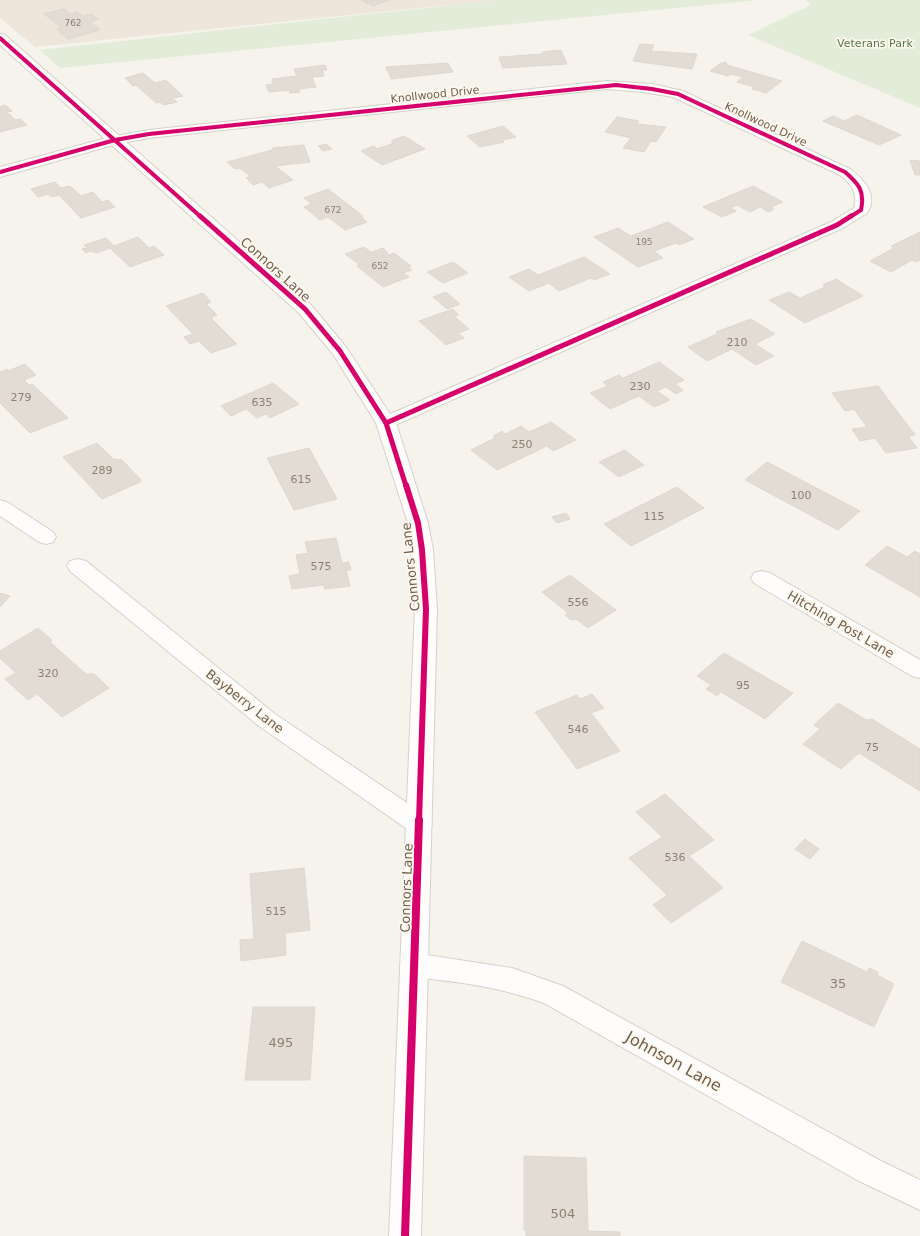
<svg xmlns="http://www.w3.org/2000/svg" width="920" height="1236" viewBox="0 0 920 1236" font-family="'DejaVu Sans',sans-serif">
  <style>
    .residential { fill: #eee6db }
    .green { fill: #e3ecd9 }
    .building { fill: #e2dcd4; stroke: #ded7d0 }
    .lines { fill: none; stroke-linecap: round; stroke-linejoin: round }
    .minor-casing { stroke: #d5d0cb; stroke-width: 2 }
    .tertiary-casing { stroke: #d5d0cb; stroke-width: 2 }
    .minor { fill: #fefdfc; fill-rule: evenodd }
    .tertiary { fill: #fefdfc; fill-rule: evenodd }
    .cycleway-far3-casing { stroke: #fdf8ee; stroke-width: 5.5 }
    .cycleway-far2-casing { stroke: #fdf8ee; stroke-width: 7 }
    .cycleway-far1-casing { stroke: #fdf8ee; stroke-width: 8 }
    .cycleway-casing { stroke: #fdf8ee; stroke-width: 10 }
    .cycleway-far3 { stroke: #d6006c; stroke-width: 4 }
    .cycleway-far2 { stroke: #d6006c; stroke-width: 5 }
    .cycleway-far1 { stroke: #d6006c; stroke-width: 6 }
    .cycleway { stroke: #d6006c; stroke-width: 8 }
    .labels { text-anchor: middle; stroke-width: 3.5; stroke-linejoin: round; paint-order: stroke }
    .far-number-label { font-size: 9px; fill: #8f7f72 }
    .far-park-label { font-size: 11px; fill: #587a4c; stroke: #fdf8ee }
    .far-street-label { font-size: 11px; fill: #715d4f; stroke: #fdf8ee }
    .number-label { font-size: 11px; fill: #8f7f72 }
    .street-label { font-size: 13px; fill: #715d4f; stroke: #fdf8ee }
    .near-number-label { font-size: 13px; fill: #8f7f72 }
    .near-street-label { font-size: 16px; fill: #715d4f; stroke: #fdf8ee }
  </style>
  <rect width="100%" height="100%" fill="#f6f3ed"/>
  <!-- residential -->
  <polygon class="residential" points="0,0 498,0 35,47 0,18"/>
  <!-- green -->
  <g class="green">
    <polygon points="498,0 759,0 60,68 39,50"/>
    <polygon points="805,0 920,0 920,108 748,35 811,5"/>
  </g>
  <!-- building -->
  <g class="building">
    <polygon points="361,0 390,0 373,6"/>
    <polygon points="64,9 70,14 77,12 84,16 91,14 98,19 90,22 100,30 68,39 56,29 62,28 44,14"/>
    <polygon points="640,44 654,45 651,51 697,54 692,69 633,61"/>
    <polygon points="561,50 567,64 503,68 499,57 543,54 542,52"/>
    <polygon points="726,62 727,65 782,81 766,93 752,89 755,87 737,82 743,77 731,74 728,76 710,71 721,63"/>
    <polygon points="448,63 453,72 391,79 386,67"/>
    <polygon points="325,65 327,70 322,70 324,76 312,77 316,87 299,89 300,92 290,93 289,90 269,92 266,85 273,84 272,79 297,76 294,69"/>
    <polygon points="143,73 155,83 166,80 183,96 173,98 177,102 164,105 160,102 156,103 136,85 133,86 125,78"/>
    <polygon points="5,105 12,111 7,112 15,120 20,119 27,125 0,132 0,107"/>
    <polygon points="857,115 901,135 879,145 823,121 833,116 844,121"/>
    <polygon points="617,117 639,121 637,124 666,127 656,142 651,141 644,152 623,148 631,138 605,132"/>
    <polygon points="503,126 516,137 503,140 504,142 480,147 467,136"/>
    <polygon points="404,136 425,149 382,165 361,151 374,146 377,149 394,143 391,141"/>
    <polygon points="326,144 332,149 323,151 318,146"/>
    <polygon points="304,145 310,162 275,166 293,180 269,188 262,182 253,185 246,178 250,176 240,168 235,169 227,162 272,150 273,148"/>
    <polygon points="910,160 920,161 920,175 915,175"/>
    <polygon points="55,182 61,188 70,186 81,196 93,192 102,202 108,200 115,207 81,218 59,195 52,197 48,194 38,197 31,189"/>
    <polygon points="753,186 783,202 771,207 774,209 768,212 760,207 750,212 737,205 730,208 736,211 722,217 703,207"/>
    <polygon points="328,189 363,216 361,217 367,222 345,230 328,217 320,220 304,207 312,204 304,198"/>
    <polygon points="668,222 694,239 679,245 676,243 654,251 663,258 638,267 594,237 618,228 631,236"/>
    <polygon points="920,232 920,260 916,262 912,260 891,272 870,261 894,248 891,246"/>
    <polygon points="138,237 149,248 154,246 164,255 130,267 110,248 97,253 90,251 86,253 82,249 87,248 84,245 106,238 114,246"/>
    <polygon points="364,247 379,258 394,253 411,266 408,267 412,270 403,273 409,277 383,287 357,266 360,265 345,254"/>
    <polygon points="383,248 388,253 386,255 378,257 372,252"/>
    <polygon points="584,257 610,274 594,280 591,278 559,291 549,283 529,291 509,277 529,269 538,275"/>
    <polygon points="453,262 468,273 443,283 427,272"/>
    <polygon points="836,279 863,296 805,323 769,300 789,292 800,298 825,287 823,285"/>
    <polygon points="446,292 460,304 447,309 433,297"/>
    <polygon points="203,293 211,302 206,304 217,315 211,318 237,344 211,353 199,341 190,344 184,337 193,334 166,306"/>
    <polygon points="453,309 459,315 454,316 469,329 458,333 464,338 446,345 419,321"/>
    <polygon points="751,319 775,334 755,344 774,356 756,365 732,349 707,361 688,347 717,334 716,332"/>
    <polygon points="659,362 684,380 675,384 683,390 676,394 666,387 657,391 670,400 654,407 639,396 610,409 590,393 608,386 603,382 619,375 623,378"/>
    <polygon points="25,364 36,375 24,380 29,385 32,384 68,418 30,433 0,403 0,395 2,394 0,392 0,372 7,369 8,371"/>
    <polygon points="273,383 299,404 270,418 266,414 257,418 246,409 231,416 221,406"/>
    <polygon points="878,386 915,435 908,436 917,448 886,453 875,438 860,441 852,429 867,427 854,409 845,411 832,393"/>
    <polygon points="551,422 576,440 553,451 547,446 497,470 471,450 495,438 493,436 502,431 505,434 521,426 529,432"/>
    <polygon points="97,443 113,459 122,460 141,480 140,482 102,499 63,457"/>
    <polygon points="309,448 337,499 294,510 267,458"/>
    <polygon points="625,450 644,465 619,477 599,462"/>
    <polygon points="767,462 860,511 838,530 745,480"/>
    <polygon points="677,487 704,508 631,546 604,524"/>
    <polygon points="566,513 570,519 557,523 552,517"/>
    <polygon points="336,538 342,563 349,562 351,570 346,570 350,586 325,589 323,585 292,589 289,576 300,574 296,555 308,553 305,542"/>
    <polygon points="887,546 907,557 915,551 920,554 920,597 865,565"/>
    <polygon points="570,575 616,610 588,628 576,619 571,620 565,615 568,613 542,592"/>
    <polygon points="0,593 10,596 0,607"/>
    <polygon points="38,628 52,640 50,642 86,674 94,674 109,688 62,717 37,694 28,700 5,679 16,673 0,658 0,651"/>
    <polygon points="724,653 793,693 765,719 721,692 717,696 706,689 711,685 697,676"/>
    <polygon points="592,694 604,708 591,713 620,751 577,769 535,712 577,695 580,699"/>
    <polygon points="838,703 866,720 872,719 920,749 920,791 859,753 841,769 803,744 820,729 814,725"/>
    <polygon points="665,794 714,840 689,856 723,888 671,923 653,905 667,895 629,858 662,837 636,812"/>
    <polygon points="805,839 819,849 810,859 795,849"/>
    <polygon points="304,868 310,930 285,933 286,955 241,961 240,940 254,939 250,874"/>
    <polygon points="802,941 867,972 869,968 878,972 877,975 894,984 874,1027 781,982"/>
    <polygon points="253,1007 315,1007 310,1080 245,1080"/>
    <polygon points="524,1156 586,1158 588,1231 620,1232 620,1236 526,1236 526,1230 524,1230"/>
  </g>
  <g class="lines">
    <defs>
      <g id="minor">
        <path d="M 607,81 L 652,84 L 683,91 L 850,169 C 864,180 879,195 867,213 L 843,228 L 386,429 L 379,427 L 376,423 L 379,419 L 831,222 L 854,208 C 857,191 852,185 840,175 L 673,97 L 643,92 L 607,89 L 149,138 L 117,144 L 0,177 L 0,167 L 110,137 L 149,130 Z"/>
        <polygon points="0,500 7,502 53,532 56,537 53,542 46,544 39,542 0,516"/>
        <polygon points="78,559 86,561 275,714 428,817 432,824 428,831 419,834 410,831 259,726 70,571 67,566 70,561"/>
        <polygon points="762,571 770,573 920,660 920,678 912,676 754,583 751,578 754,573"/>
        <path d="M 414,953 L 512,968 L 563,986 L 879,1160 L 920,1180 L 920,1210 L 857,1180 L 544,1003 C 519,994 495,988 469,984 C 447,980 425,980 404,973 L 400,965 L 404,957 Z"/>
      </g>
      <polygon id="tertiary" points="0,34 5,35 311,305 346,347 396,423 428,523 433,550 437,609 421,1236 389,1236 415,609 411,550 408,523 376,423 333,354 299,313 0,45"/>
    </defs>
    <!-- minor casing -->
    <use href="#minor" class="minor-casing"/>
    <!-- tertiary casing -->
    <use href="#tertiary" class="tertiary-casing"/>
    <!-- minor -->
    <use href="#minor" class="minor"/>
    <!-- tertiary -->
    <use href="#tertiary" class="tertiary"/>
    <defs>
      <g id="cycleway-far3">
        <polyline points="0,38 201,217"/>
        <path d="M 0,172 L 115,140 L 149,134 L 616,85 L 652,89 L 678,94 L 845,172 C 859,184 865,191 861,210 L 850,217"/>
      </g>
      <g id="cycleway-far2">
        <polyline points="200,216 305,309 340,351 386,423 406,486"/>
        <polyline points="386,423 837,225 851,216"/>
      </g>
      <polyline id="cycleway-far1" points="406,485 418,523 422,550 426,609 419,821"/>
      <polyline id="cycleway" points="405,1236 419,820"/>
    </defs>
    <!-- cycleway-far3 casing -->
    <use href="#cycleway-far3" class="cycleway-far3-casing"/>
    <!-- cycleway-far2 casing -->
    <use href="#cycleway-far2" class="cycleway-far2-casing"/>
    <!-- cycleway-far1 casing -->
    <use href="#cycleway-far1" class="cycleway-far1-casing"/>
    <!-- cycleway casing -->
    <use href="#cycleway" class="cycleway-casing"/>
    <!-- cycleway-far3 -->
    <use href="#cycleway-far3" class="cycleway-far3"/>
    <!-- cycleway-far2 -->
    <use href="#cycleway-far2" class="cycleway-far2"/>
    <!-- cycleway-far1 -->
    <use href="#cycleway-far1" class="cycleway-far1"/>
    <!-- cycleway -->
    <use href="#cycleway" class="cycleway"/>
  </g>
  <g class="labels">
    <!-- far-number labels -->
    <g class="far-number-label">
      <text x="73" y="26">762</text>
      <text x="333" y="213">672</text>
      <text x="644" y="245">195</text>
      <text x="380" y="269">652</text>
    </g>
    <!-- far-park labels -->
    <g class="far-park-label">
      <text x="875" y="47">Veterans Park</text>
    </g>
    <!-- far-street labels -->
    <g class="far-street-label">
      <text transform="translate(435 94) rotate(-6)" y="4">Knollwood Drive</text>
      <text transform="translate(766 124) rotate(25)" y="4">Knollwood Drive</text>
    </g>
    <!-- number labels -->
    <g class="number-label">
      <text x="737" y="346">210</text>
      <text x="640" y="390">230</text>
      <text x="21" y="401">279</text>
      <text x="262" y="406">635</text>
      <text x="522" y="448">250</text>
      <text x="102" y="474">289</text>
      <text x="301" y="483">615</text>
      <text x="801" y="499">100</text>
      <text x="654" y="520">115</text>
      <text x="321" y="570">575</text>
      <text x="578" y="606">556</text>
      <text x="48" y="677">320</text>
      <text x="743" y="689">95</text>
      <text x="578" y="733">546</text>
      <text x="872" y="751">75</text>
      <text x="675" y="861">536</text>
      <text x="276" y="915">515</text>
    </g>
    <!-- street labels -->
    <g class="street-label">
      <text transform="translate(276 269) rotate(42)" y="5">Connors Lane</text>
      <text transform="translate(410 567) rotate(-96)" y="5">Connors Lane</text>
      <text transform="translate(841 624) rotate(30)" y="5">Hitching Post Lane</text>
      <text transform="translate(245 701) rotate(38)" y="5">Bayberry Lane</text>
      <text transform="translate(406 888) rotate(-88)" y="5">Connors Lane</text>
    </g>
    <!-- near-number labels -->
    <g class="near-number-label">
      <text x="838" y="988">35</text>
      <text x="281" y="1047">495</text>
      <text x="563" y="1218">504</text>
    </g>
    <!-- near-street labels -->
    <g class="near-street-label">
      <text transform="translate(674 1061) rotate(29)" y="6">Johnson Lane</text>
    </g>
  </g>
</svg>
